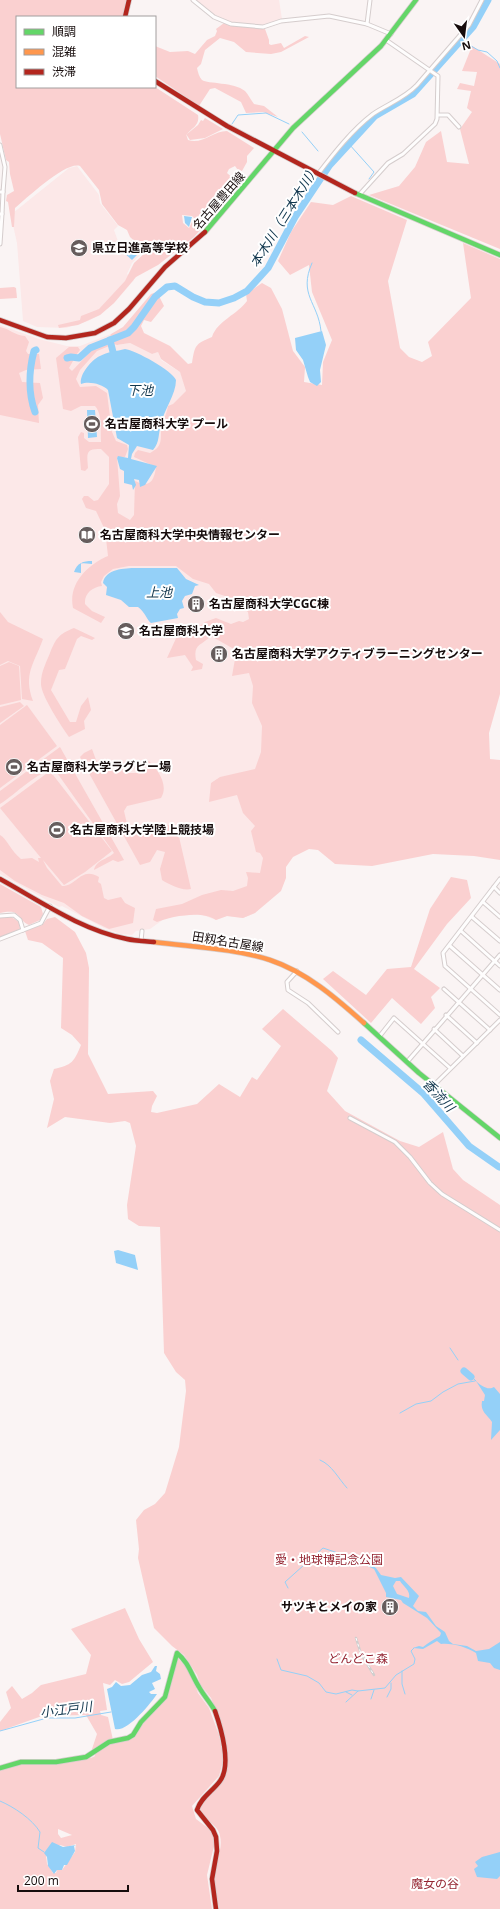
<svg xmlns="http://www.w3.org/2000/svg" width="500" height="1909" viewBox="0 0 500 1909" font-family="'Open Sans','Noto Sans JP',sans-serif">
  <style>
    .built { fill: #fce8e8 }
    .green { fill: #fad0d0; fill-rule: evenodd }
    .water { fill: #94d0f8; fill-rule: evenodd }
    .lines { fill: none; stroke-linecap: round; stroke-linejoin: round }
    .stream { stroke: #94d0f8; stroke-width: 1 }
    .river { stroke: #94d0f8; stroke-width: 7 }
    .street-casing { stroke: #d5cdcd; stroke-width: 5 }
    .fast-casing { stroke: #d5cdcd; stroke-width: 6 }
    .slow-casing { stroke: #d5cdcd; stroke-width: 6 }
    .jam-casing { stroke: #d5cdcd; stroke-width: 6 }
    .street { stroke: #fefdfd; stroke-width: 3 }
    .fast { stroke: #63d668; stroke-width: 4.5 }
    .slow { stroke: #ff974d; stroke-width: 4.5 }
    .jam { stroke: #b3261e; stroke-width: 4.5 }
    .rail-casing { stroke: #d0cece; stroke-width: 2.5 }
    .rail { stroke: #fff; stroke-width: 1; stroke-dasharray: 3; stroke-linecap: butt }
    .labels { text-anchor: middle; stroke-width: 4; stroke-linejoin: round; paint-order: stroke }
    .street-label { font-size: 12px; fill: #160c0c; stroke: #fff }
    .poi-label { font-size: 12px; font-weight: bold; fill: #160c0c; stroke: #fff; text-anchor: start }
    .park-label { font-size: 12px; fill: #942431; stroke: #fff }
    .water-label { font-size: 13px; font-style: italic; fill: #10364d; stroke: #fff }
  </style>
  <rect width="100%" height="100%" fill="#faf4f4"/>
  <!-- built -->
  <g class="built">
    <polygon points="196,0 279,0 282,19 262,26 232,23 214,15"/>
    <polygon points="77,166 99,195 100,203 118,226 114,230 119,244 132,240 143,252 132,263 127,274 134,280 114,303 100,315 88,321 66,328 37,327 23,321 17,243 9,207 13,213 69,168"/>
    <polygon points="0,325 39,339 67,346 80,346 111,334 118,345 130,343 152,354 158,352 161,360 180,372 187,391 173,405 249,602 259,642 269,826 255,913 243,918 227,916 216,920 200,914 170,917 164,919 150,929 136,931 132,935 121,934 104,928 62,906 59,907 0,874"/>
  </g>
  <!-- green -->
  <g class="green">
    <path d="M 0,0 L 126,0 L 123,17 L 17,17 L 17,87 L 155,87 L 198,115 C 200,125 192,128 187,134 L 198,125 L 201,120 L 203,121 L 205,118 L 223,129 L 205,138 L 190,140 L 186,134 L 188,140 C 202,145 213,131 227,131 L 254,148 L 247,156 L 247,162 L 242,171 L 238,170 L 235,166 L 229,169 L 227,173 L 236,181 L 235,188 L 231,191 L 217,211 L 194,237 L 158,265 L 136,277 L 114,303 L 100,315 L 78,325 L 59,328 L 58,325 L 80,320 L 81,316 L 99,309 L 125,281 L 134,263 L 146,252 L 130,237 L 127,230 L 118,225 L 102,204 L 99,190 L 80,166 C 66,161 27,198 15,208 L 14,227 L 12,227 L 8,202 L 6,201 L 7,195 L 14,191 L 10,174 L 9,162 L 6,160 L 0,134 ZM 182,215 L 192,216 L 194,218 L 189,228 L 183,223 Z"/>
    <path d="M 224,23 L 265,29 L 269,40 L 269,44 L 271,45 L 281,43 L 284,48 L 305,36 L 309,37 L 281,52 L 271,54 L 246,52 L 234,42 L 220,38 L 205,50 L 201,64 L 197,68 C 198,72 199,77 202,80 C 208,84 234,82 245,91 C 248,94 251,100 254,104 L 264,106 L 278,117 L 263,112 L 246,113 L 241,102 L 215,88 L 210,89 L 199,106 L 155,76 L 155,46 L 170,52 L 188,51 L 195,54 L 207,40 L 215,36 L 217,31 L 216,29 Z"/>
    <polygon points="472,46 500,64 500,249 369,195 399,186 415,167 426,142 441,131 447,162 469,164 460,129 472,112 467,108 471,91 457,89 460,83 474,86 477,72 462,71"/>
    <path d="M 351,196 L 407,220 L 388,281 L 400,348 L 409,357 L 422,362 L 432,356 L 428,342 L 471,298 L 463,243 L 500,259 L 500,694 L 489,733 L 490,759 L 500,760 L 500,860 L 474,856 L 433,854 L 372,866 L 335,864 L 318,850 L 309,849 L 293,857 L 286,867 L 286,878 L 281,891 L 255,913 L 243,918 L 227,916 L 216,920 C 203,910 171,916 157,922 L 153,920 L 156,909 L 182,904 L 202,895 L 221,890 L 233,891 L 247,886 L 248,878 L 246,872 L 260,873 L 263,858 L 260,853 L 256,852 L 251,831 L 255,826 L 243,813 L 237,795 L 209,802 L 211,783 L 220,777 L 255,769 L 261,752 L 262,726 L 252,703 L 253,686 L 249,673 L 232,676 L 235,659 L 239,652 L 211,636 C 201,646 193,644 196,660 L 203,664 L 202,669 L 191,671 L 193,667 L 185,655 L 167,658 L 178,634 L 197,628 L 205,622 L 216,618 L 231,624 L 239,621 L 243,622 L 249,619 L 248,612 L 225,596 L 216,593 L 209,584 L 193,579 L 176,566 L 129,566 L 113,569 L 104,576 L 101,582 L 102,586 C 92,587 84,594 85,604 L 92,611 L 105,617 L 101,623 L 73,608 C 68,584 87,565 108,556 L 105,530 L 96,511 L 86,508 L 82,499 L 84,496 L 88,496 L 94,501 L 98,500 L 109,484 L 109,457 L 101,449 C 85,448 87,454 88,468 L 85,471 L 81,470 L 78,437 L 81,432 L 84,433 L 84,438 L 89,442 L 101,442 C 100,430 103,415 95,406 L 81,406 L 71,411 L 63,409 L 56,358 L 69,347 L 78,347 L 80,350 L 73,359 L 73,361 L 69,368 L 72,371 L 93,349 L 108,342 L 111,334 L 123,327 L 151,294 L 157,292 L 164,306 L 151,322 L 144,320 L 141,326 L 144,333 L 170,346 L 188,364 L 192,363 C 195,345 195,344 212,337 C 217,321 238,314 247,301 L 246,294 L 262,283 L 271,288 L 282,309 L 293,351 L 305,367 L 304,382 L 322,385 L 323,362 L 332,340 L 312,292 L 309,265 L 290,275 L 278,261 L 291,232 L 311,202 L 333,205 ZM 130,343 L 152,354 L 158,352 L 161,359 L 180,372 L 186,391 L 173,404 L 168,406 C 167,412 164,419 162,425 C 159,439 165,445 150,453 L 138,450 L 135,453 L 134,457 L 156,467 C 155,474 153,485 144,484 C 140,484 139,482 135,481 L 134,515 L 130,520 L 118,513 L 117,504 L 120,496 L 117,457 L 125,457 L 128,449 L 127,445 L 116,441 L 112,432 L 107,393 L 96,386 L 80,387 L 76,379 L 80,370 L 97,351 L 114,344 L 117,345 Z"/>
    <polygon points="14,287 16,288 17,298 0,299 0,288"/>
    <path d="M 0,327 C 10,329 14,335 25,336 L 29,342 L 26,351 L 28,354 L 39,354 L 41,369 L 26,370 L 19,373 L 22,382 L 40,383 L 43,398 L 38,405 L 39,423 L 0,415 Z"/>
    <path d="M 0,612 L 8,622 L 43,639 C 34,664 23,674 33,701 L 22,699 L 20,666 L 8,661 L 0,665 Z"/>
    <path d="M 74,628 L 95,638 L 92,640 L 81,636 L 77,639 L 65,669 L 59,670 L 51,690 L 70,722 L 76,722 L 81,706 L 88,697 L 91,710 L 84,721 L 85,729 L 69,737 C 62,727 40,694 41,683 C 41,672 46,663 50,653 C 56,638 59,634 74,628 Z"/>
    <polygon points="9,662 19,666 21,700 0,705 0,666"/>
    <polygon points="20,702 24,706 0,723 0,707"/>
    <polygon points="27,705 57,746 0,788 0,725"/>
    <path d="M 60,747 L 124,860 L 118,862 L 113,860 L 94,870 C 96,860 108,859 114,853 L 55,770 C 38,770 15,795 0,804 L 0,791 Z"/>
    <path d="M 92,749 L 99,768 L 89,760 L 86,761 L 91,771 L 100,773 L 127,766 L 129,773 L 138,773 L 136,764 L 149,761 C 158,770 169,785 161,798 L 127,806 L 124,811 L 128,828 L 133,833 L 169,825 L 177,828 L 191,889 C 182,891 170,885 162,880 L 160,869 L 165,852 L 157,850 L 150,862 L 140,865 L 80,757 L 84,753 Z"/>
    <path d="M 50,771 L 112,851 L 85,872 L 64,885 L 43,860 L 47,868 L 62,886 C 77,886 81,866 99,877 L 98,882 L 101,884 L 104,898 L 108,900 L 121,897 L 125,903 L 135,908 L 133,923 L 109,929 L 82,916 L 64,903 L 42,895 L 15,881 L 0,870 L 0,835 C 7,839 11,851 21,859 L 32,858 L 39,862 L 38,858 L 41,858 L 0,808 Z"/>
    <polygon points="451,877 467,880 471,898 447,924 414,969 440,988 431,997 435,1008 421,1024 392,998 371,1023 323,979 333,971 366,995 387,969 411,967 430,909"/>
    <path d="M 0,884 L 41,907 L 43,914 L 40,920 L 29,925 C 16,919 22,908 0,913 Z"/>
    <polygon points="10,916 19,922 20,929 0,937 0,918"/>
    <path d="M 55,917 L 75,932 L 86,953 L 89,968 L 88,1054 L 108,1094 L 153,1091 L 157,1096 L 152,1106 L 151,1112 L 157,1113 L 197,1104 L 219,1084 L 240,1097 L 252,1077 L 257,1080 L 281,1046 L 262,1029 L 283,1009 L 332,1051 L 338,1058 L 327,1091 L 345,1111 L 400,1141 L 419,1147 L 443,1132 L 453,1169 L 463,1180 L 500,1205 L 500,1909 L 219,1909 C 217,1897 213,1884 215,1872 C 216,1860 223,1849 220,1836 C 218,1822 197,1819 200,1804 L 225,1776 L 226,1746 L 217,1712 L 211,1698 L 200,1684 L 197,1675 L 184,1655 L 172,1646 L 154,1628 L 138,1558 L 139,1549 L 136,1520 L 144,1510 L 155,1504 L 165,1493 L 179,1447 L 186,1391 L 185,1380 L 176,1372 L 164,1353 L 160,1227 L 139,1226 L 128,1219 L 127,1205 L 136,1146 L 130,1123 L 125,1121 L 110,1123 L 65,1117 L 47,1128 L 54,1099 L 50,1081 L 54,1069 C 72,1065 74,1062 81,1045 L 72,1035 L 61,1028 L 63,958 L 42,943 L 28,940 L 25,931 L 42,925 L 47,919 Z"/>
    <path d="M 125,1608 L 139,1639 L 153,1662 L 129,1682 L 122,1684 L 115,1680 L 110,1685 L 103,1683 L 107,1710 L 100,1711 L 101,1715 L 108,1717 L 113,1740 L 111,1744 L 124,1741 L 134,1736 L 144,1721 L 167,1698 L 178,1658 L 191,1673 L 198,1693 L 209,1708 L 219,1735 L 224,1758 L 219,1776 L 192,1806 L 196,1819 L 212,1831 L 215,1842 L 207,1875 L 212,1909 L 0,1909 L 0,1769 L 12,1765 L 91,1758 L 95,1756 L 92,1749 L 97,1734 L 86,1715 L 42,1716 L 0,1731 L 0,1722 L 11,1708 L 6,1692 L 12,1686 L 22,1699 L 32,1693 L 41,1685 L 86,1674 L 91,1655 L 71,1629 ZM 58,1829 L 72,1835 L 61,1838 L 58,1834 ZM 76,1844 L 75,1852 L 62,1870 L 57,1870 L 56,1873 L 53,1873 L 47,1864 L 46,1855 L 60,1845 L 67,1847 Z"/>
  </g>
  <!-- water -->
  <g class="water">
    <polygon points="184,216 192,217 189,227 185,223"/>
    <polygon points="129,243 140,252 132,260 122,251"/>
    <polygon points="322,331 326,345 320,370 321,382 317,386 310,382 308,377 303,360 296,350 295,338"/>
    <path d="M 125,349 C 135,350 173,371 176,380 C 176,395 164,409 161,424 C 158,434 160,442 153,450 L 137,446 L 132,454 L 131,459 L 157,466 L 145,485 L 140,487 L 139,480 L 134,479 L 136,485 L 133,490 L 132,485 L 124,483 L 124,471 L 120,469 L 117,458 L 118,456 L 128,458 L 129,445 L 117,438 L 108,390 C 102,384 89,381 81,384 C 79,375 91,360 100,356 C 107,352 117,351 125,349 Z"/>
    <polygon points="87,410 95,410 97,437 88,438"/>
    <path d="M 92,561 L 92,564 L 81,563 L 81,573 L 74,572 C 77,563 83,561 92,561 Z"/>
    <path d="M 136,568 L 177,568 L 186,579 L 199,585 L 195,586 L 192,594 L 185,596 L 182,601 L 184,608 L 180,609 L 177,614 L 178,618 L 151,623 C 147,620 145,612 138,607 L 129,607 L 121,600 L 106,595 L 107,587 L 103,583 C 105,569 125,568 136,568 Z"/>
    <polygon points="118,1250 135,1255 138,1270 116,1263 114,1251"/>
    <path d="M 476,1381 C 480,1385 488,1391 494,1387 L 500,1394 L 500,1430 L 491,1440 L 492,1422 C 487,1414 480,1412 482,1401 L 484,1401 L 485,1395 Z"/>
    <path d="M 367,1561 L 376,1568 L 381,1575 L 395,1578 L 401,1577 L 419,1596 L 413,1606 L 418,1611 L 426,1612 L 436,1626 L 445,1632 L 449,1641 L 453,1644 L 467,1646 L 476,1651 L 489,1649 L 500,1642 L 500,1670 L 494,1668 L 490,1663 L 478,1661 L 476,1653 C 466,1647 453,1643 441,1644 L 437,1641 L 423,1649 L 413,1648 L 419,1646 L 423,1647 C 428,1643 434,1639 440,1636 L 441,1633 L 427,1618 L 403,1603 L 401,1600 L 386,1597 L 386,1593 L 374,1569 L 365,1565 ZM 396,1581 L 400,1581 C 403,1586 411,1591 409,1598 L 397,1594 L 393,1586 Z"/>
    <path d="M 155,1666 L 157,1666 L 156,1671 L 160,1674 L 161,1679 L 152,1683 L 155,1689 L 149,1692 L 151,1694 L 157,1694 C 151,1703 127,1733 115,1729 L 107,1689 L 112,1687 L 116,1682 L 121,1686 L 130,1685 L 142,1675 L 151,1672 Z"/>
    <polygon points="52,1842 63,1847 76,1845 74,1846 75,1851 67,1865 64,1865 62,1870 57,1870 54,1874 48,1866 47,1857 44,1853"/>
    <polygon points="500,1852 500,1876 497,1879 477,1877 474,1869 478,1866 475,1862 482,1857"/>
  </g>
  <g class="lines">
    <!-- stream -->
    <g class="stream">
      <polyline points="461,40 478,50 487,52 497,61 500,68"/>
      <polyline points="232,124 238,115 266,113 289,124"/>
      <polyline points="302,132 318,151"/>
      <polyline points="349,144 374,172 369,179"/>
      <path d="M 312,263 C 298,295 318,302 321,331"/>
      <polyline points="450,1348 458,1360"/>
      <polyline points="473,1378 476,1381"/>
      <polyline points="400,1413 416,1404 431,1401 443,1392 458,1384 475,1381"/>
      <path d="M 320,1460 C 332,1465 338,1478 347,1488"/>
      <polyline points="288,1588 285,1582 323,1548 365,1562"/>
      <polyline points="277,1659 281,1670 307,1676 319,1683 326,1692 336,1694 352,1690 358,1691 385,1688 396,1675 414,1664 415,1659 411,1651 414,1648"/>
      <polyline points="402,1671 402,1684 405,1694"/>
      <polyline points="346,1692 352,1695"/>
      <polyline points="387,1697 391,1689 391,1683"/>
      <polyline points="371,1699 374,1690"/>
      <polyline points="346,1702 358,1691"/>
      <polyline points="0,1731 47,1718 75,1718 111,1712"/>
      <path d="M 0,1801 C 14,1807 32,1819 40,1832 L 38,1848 L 44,1852"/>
    </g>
    <!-- river -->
    <g class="river">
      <polyline points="110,340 113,352"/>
      <polyline points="67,358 71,357 79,358 90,348 128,333 134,327 155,297 167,287 175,286 193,297 205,302 219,303 234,298 247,291 268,268 295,217 329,166 375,116 413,94 473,27 488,0"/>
      <path d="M 35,412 C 28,393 29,370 34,351 L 36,350"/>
      <polyline points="361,1040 423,1093 469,1146 499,1167"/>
      <polyline points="464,1371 471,1377"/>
    </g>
    <defs>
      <g id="street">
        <polyline points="193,0 214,17 231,24 263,27 281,21 329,16 367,24 391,34"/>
        <polyline points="367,24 370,0"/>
        <polyline points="438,115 448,115 459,127"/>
        <polyline points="0,145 5,167 3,192"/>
        <path d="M 318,174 C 334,153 352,130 373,114 C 388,104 405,98 417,85 L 469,25 L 482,0"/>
        <polyline points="0,192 3,192 2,214 0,214"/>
        <polyline points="359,195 388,163 403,154 435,124 437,119 438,76 386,40"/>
        <polyline points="0,244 2,214"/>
        <polyline points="500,879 443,953 445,966 500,1015"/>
        <polyline points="494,887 500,893"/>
        <polyline points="483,902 500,917"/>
        <polyline points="0,916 14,915 20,920 23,930"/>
        <polyline points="472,917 500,941"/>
        <polyline points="461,931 500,966"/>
        <polyline points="0,939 41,923 50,906"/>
        <polyline points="141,941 142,931"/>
        <polyline points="450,946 500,990"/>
        <polyline points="297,971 287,982 288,990 308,1003 338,1032"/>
        <polyline points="444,989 490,1030"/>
        <polyline points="446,1015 477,1043"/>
        <polyline points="434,1029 463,1056"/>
        <polyline points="379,1037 394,1018 450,1068"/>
        <polyline points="407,1062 500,955"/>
        <polyline points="434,1085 500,1020"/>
        <polyline points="350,1118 395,1142 410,1157 430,1183 442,1194 500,1230"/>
      </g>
      <g id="fast">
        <polyline points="355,193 500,255"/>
        <polyline points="205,232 293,128 381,46 416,0"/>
        <polyline points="364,1023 419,1073 500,1138"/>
        <path d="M 0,1768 L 21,1762 L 56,1762 L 86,1757 L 109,1742 L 128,1738 L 133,1735 L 141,1722 L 165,1697 L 177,1653 C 189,1663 191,1674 199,1687 C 204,1696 210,1702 215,1711"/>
      </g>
      <path id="slow" d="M 154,942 C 192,947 233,948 270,960 C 306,972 336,998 364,1023"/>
      <g id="jam">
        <polyline points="125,17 129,0"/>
        <polyline points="155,81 227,126 355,193"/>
        <polyline points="0,320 47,337 66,338 95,333 114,323 129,309 165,267 205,232"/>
        <path d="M 0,879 C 40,901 81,930 127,939 C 136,941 145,941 154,942"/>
        <path d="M 215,1711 C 221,1728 232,1765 220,1781 C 213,1791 201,1797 197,1810 L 213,1830 L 216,1837 L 217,1851 L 212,1879 L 216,1909"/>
      </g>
    </defs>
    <!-- street casing -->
    <use href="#street" class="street-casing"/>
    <!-- fast casing -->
    <use href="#fast" class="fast-casing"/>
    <!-- slow casing -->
    <use href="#slow" class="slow-casing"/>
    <!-- jam casing -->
    <use href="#jam" class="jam-casing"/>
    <!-- street -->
    <use href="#street" class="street"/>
    <!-- fast -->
    <use href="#fast" class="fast"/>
    <!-- slow -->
    <use href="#slow" class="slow"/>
    <!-- jam -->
    <use href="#jam" class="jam"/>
    <defs>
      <polyline id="rail" points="356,1638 361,1654 374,1675"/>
    </defs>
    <!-- rail casing -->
    <use href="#rail" class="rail-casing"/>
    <!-- rail -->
    <use href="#rail" class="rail"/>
  </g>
  <!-- icons -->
  <defs>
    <symbol id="school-disc" viewBox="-11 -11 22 22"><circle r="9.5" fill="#665d5d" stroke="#fff"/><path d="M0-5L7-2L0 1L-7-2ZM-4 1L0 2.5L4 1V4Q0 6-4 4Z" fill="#fff"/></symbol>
    <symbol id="stadium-disc" viewBox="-11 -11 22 22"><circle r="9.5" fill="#665d5d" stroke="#fff"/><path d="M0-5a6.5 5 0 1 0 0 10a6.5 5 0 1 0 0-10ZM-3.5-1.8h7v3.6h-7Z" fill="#fff"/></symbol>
    <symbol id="library-disc" viewBox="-11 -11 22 22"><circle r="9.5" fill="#665d5d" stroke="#fff"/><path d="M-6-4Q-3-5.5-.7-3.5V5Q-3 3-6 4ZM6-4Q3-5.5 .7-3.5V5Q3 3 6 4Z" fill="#fff"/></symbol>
    <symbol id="building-disc" viewBox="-11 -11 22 22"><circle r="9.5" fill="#665d5d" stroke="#fff"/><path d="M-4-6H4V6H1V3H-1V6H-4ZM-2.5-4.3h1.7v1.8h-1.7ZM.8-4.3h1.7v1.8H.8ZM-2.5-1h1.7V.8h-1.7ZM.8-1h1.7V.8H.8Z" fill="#fff"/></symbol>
    <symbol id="university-disc" viewBox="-11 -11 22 22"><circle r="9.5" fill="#665d5d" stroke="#fff"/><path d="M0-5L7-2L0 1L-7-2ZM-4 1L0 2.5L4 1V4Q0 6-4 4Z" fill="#fff"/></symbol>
  </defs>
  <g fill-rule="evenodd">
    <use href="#school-disc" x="69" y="238" width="20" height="20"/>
    <use href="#stadium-disc" x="82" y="414" width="20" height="20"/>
    <use href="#library-disc" x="77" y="525" width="20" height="20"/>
    <use href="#building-disc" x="186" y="594" width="20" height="20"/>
    <use href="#university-disc" x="116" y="621" width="20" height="20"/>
    <use href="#building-disc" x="209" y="644" width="20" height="20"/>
    <use href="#stadium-disc" x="4" y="757" width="20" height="20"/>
    <use href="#stadium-disc" x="47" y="820" width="20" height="20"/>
    <use href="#building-disc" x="380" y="1597" width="20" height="20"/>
  </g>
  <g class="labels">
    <!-- street labels -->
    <g class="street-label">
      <text transform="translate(219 201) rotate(-49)" y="4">名古屋豊田線</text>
      <text transform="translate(228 942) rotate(9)" y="4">田籾名古屋線</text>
    </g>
    <!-- poi labels -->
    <g class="poi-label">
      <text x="92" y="252">県立日進高等学校</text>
      <text x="105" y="428">名古屋商科大学 プール</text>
      <text x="100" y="539">名古屋商科大学中央情報センター</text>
      <text x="209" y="608">名古屋商科大学CGC棟</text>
      <text x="139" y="635">名古屋商科大学</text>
      <text x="232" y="658">名古屋商科大学アクティブラーニングセンター</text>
      <text x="27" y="771">名古屋商科大学ラグビー場</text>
      <text x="70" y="834">名古屋商科大学陸上競技場</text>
      <text x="377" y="1611" text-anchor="end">サツキとメイの家</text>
    </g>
    <!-- park labels -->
    <g class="park-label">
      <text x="329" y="1564">愛・地球博記念公園</text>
      <text x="358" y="1663">どんどこ森</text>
      <text x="435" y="1888">魔女の谷</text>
    </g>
    <!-- water labels -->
    <g class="water-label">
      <text transform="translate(284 216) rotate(-58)" y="5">本木川（三本木川）</text>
      <text x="140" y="395">下池</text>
      <text x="159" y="597">上池</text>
      <text transform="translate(439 1095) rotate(47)" y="5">香流川</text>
      <text transform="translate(66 1709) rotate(-7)" y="5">小江戸川</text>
    </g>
  </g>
  <!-- legend -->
  <rect x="16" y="16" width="140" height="72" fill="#ffffff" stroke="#a29e9e"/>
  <rect x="24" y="29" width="20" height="6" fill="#63d668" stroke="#a29e9e"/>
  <text x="52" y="36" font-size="12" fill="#160c0c">順調</text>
  <rect x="24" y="49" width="20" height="6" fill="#ff974d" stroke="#a29e9e"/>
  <text x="52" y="56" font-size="12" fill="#160c0c">混雑</text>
  <rect x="24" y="69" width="20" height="6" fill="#b3261e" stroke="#a29e9e"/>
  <text x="52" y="76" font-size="12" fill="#160c0c">渋滞</text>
  <!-- north arrow -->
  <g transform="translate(464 36) rotate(166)" stroke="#ffffff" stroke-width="3" paint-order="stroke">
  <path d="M0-3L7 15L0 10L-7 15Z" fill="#160c0c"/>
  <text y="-6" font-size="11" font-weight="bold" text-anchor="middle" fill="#160c0c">N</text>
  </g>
  <!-- scale -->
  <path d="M18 1885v6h110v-6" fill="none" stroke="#160c0c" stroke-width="2"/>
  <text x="24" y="1885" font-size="12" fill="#160c0c" stroke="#ffffff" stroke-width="3" paint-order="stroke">200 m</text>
</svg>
